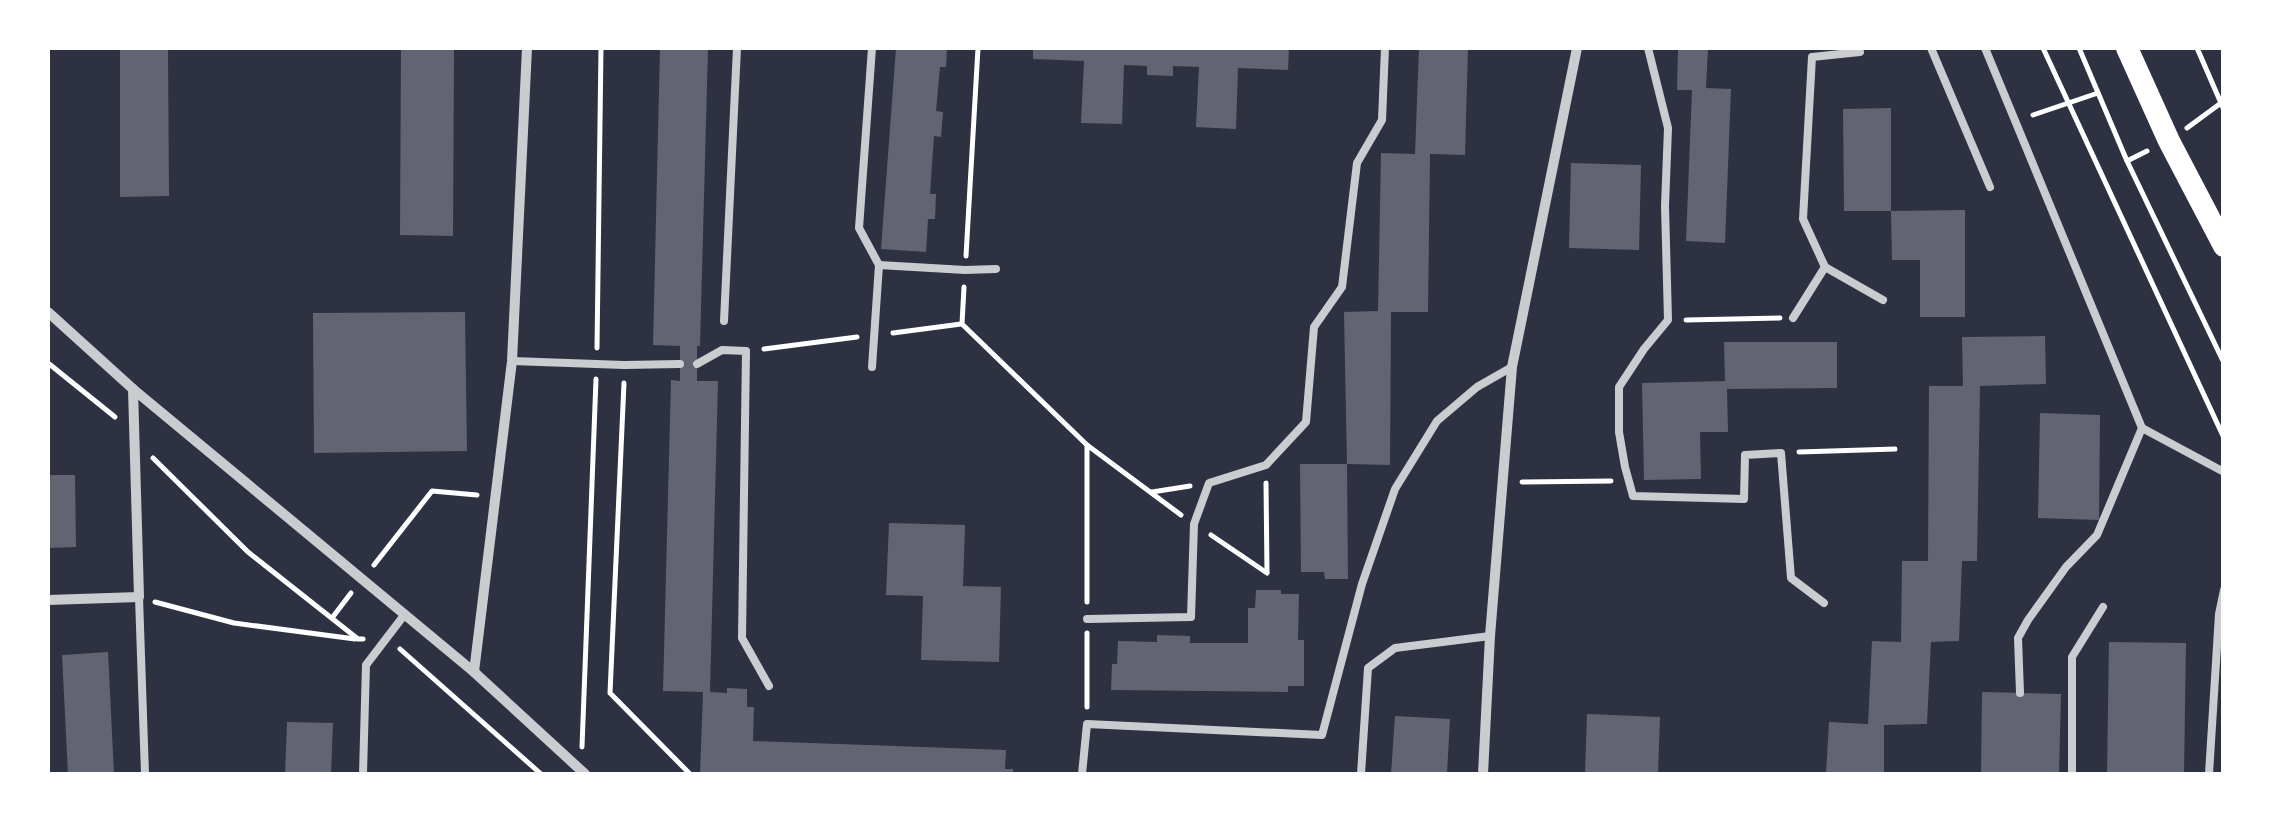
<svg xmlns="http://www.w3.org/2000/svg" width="2271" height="822" viewBox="0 0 2271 822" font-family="'Nunito Sans',sans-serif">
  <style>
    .building { fill: #626471 }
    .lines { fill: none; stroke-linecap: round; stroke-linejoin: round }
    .path { stroke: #fff; stroke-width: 5 }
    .service { stroke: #caccd0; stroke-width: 8 }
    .minor { stroke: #caccd0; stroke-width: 10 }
    .primary { stroke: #fff; stroke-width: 22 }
  </style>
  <rect width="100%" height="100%" fill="#2d3142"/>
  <!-- building -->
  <g class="building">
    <polygon points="120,48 168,48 169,196 120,197"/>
    <polygon points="401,48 454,48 453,236 400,235"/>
    <polygon points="660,48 708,48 700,346 697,346 697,381 718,381 710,692 727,693 727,688 747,689 747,707 754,707 753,741 1006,750 1005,769 1013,769 1013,774 700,774 703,692 663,691 671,380 680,381 680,346 653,345"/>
    <polygon points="896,48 947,48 946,67 940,67 936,111 943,112 941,137 934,136 930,194 936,194 935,219 928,219 926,252 881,249"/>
    <polygon points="1033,48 1289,48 1288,70 1238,68 1236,129 1196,127 1199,67 1173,66 1173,76 1147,75 1147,66 1124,65 1122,124 1081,123 1084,61 1033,59"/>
    <polygon points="1419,48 1468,48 1465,155 1430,154 1428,312 1391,312 1390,465 1347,464 1344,312 1378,311 1381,153 1415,154"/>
    <polygon points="1678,48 1708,48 1706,88 1731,89 1725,243 1686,241 1692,90 1677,90"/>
    <polygon points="1891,108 1891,211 1844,211 1843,109"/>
    <polygon points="1571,163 1641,165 1639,250 1569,248"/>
    <polygon points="1965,210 1965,317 1920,317 1920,260 1892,260 1891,211"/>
    <polygon points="465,312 467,451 314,453 313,313"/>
    <polygon points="2045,336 2046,384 1980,386 1977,561 1962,561 1959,641 1931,642 1927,724 1884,725 1884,774 1826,774 1829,722 1868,724 1872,641 1901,642 1902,561 1928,561 1929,386 1963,386 1962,337"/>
    <polygon points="1724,342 1837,342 1837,388 1727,389 1728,432 1700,432 1701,479 1644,480 1642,383 1725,381"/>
    <polygon points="2040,413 2100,415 2099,520 2038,518"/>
    <polygon points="1300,464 1347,464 1348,579 1325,579 1324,572 1301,572"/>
    <polygon points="48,475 75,475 76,547 48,548"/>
    <polygon points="889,523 965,525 963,586 1001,587 999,662 921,660 923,596 886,595"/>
    <polygon points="1256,590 1281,590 1281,594 1299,594 1298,640 1304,640 1304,686 1288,686 1288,692 1111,690 1112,664 1117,664 1118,641 1157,642 1157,635 1190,636 1190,643 1248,643 1248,608 1255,608"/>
    <polygon points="2109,642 2186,643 2184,774 2107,774"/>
    <polygon points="108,652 114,774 68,774 62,655"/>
    <polygon points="1982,692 2061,694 2059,774 1981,774"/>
    <polygon points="1587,714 1660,717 1658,774 1585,774"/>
    <polygon points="1395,716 1450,719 1447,774 1391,774"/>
    <polygon points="287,722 333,723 331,774 285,774"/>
  </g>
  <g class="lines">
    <!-- path -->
    <g class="path">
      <polyline points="2043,48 2224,438"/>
      <polyline points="2079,48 2127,161 2224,363"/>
      <polyline points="2197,48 2224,110"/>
      <polyline points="2033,115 2098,93"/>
      <polyline points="2187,128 2221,103"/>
      <polyline points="2127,161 2147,151"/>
      <polyline points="966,256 978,48"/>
      <polyline points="964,287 962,324 1087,445 1181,515"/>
      <polyline points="1686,320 1780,318"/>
      <polyline points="893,333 961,324"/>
      <polyline points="597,348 601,48"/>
      <polyline points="764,349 857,337"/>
      <polyline points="48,363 115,417"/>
      <polyline points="624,383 610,693 690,774"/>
      <polyline points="1799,452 1895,449"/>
      <polyline points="153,458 248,552 358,639 363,639"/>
      <polyline points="1522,482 1611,481"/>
      <polyline points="1266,483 1267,572"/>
      <polyline points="1152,492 1190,486"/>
      <polyline points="1211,535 1267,573"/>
      <polyline points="374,565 432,491 477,495"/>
      <polyline points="155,602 234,623 355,639"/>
      <polyline points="1087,602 1087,445"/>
      <polyline points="332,618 351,593"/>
      <polyline points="400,649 541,774"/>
      <polyline points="1087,707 1087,633"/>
      <polyline points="582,747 596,379"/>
    </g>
    <!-- service -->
    <g class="service">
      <polyline points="872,48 859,228 879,265 965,270 996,269"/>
      <polyline points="1648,48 1668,128 1665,206 1668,320 1644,349 1619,387 1619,432 1625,467 1633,496 1744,499 1745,455 1781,453 1791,578 1824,603"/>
      <polyline points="1931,48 1990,187"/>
      <polyline points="1985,48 2142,428 2224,472"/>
      <polyline points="1825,267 1803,219 1812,57 1860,52"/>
      <polyline points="1793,318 1825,267 1883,300"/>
      <polyline points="724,321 737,48"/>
      <polyline points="512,361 624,365 680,364"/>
      <polyline points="697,364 722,350 746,351 742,638 769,686"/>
      <polyline points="872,367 879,265"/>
      <polyline points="139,597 145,774"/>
      <polyline points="1087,619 1191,617 1194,524 1209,483 1266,465 1306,422 1314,327 1342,287 1357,163 1382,120 1385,48"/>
      <polyline points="2020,693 2018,638 2028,620 2066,567 2097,535 2142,428"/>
      <polyline points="363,774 366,665 405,614"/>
      <polyline points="1082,774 1087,724 1322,735 1362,584 1395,489 1437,421 1477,387 1512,367"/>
      <polyline points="1361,774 1368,668 1395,648 1490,636"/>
      <polyline points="2072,774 2072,657 2103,607"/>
      <polyline points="2209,774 2219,614 2224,590"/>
    </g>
    <!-- minor -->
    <g class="minor">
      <polyline points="48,312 133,389 474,672 585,774"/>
      <polyline points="48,600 139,597 133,389"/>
      <polyline points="474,672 512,361 527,48"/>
      <polyline points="1483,774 1490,636 1512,367 1577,48"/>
    </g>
    <!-- primary -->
    <polyline class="primary" points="2127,48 2169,141 2224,246"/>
  </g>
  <!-- border -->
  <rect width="2271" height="822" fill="none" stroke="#ffffff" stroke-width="100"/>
</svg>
